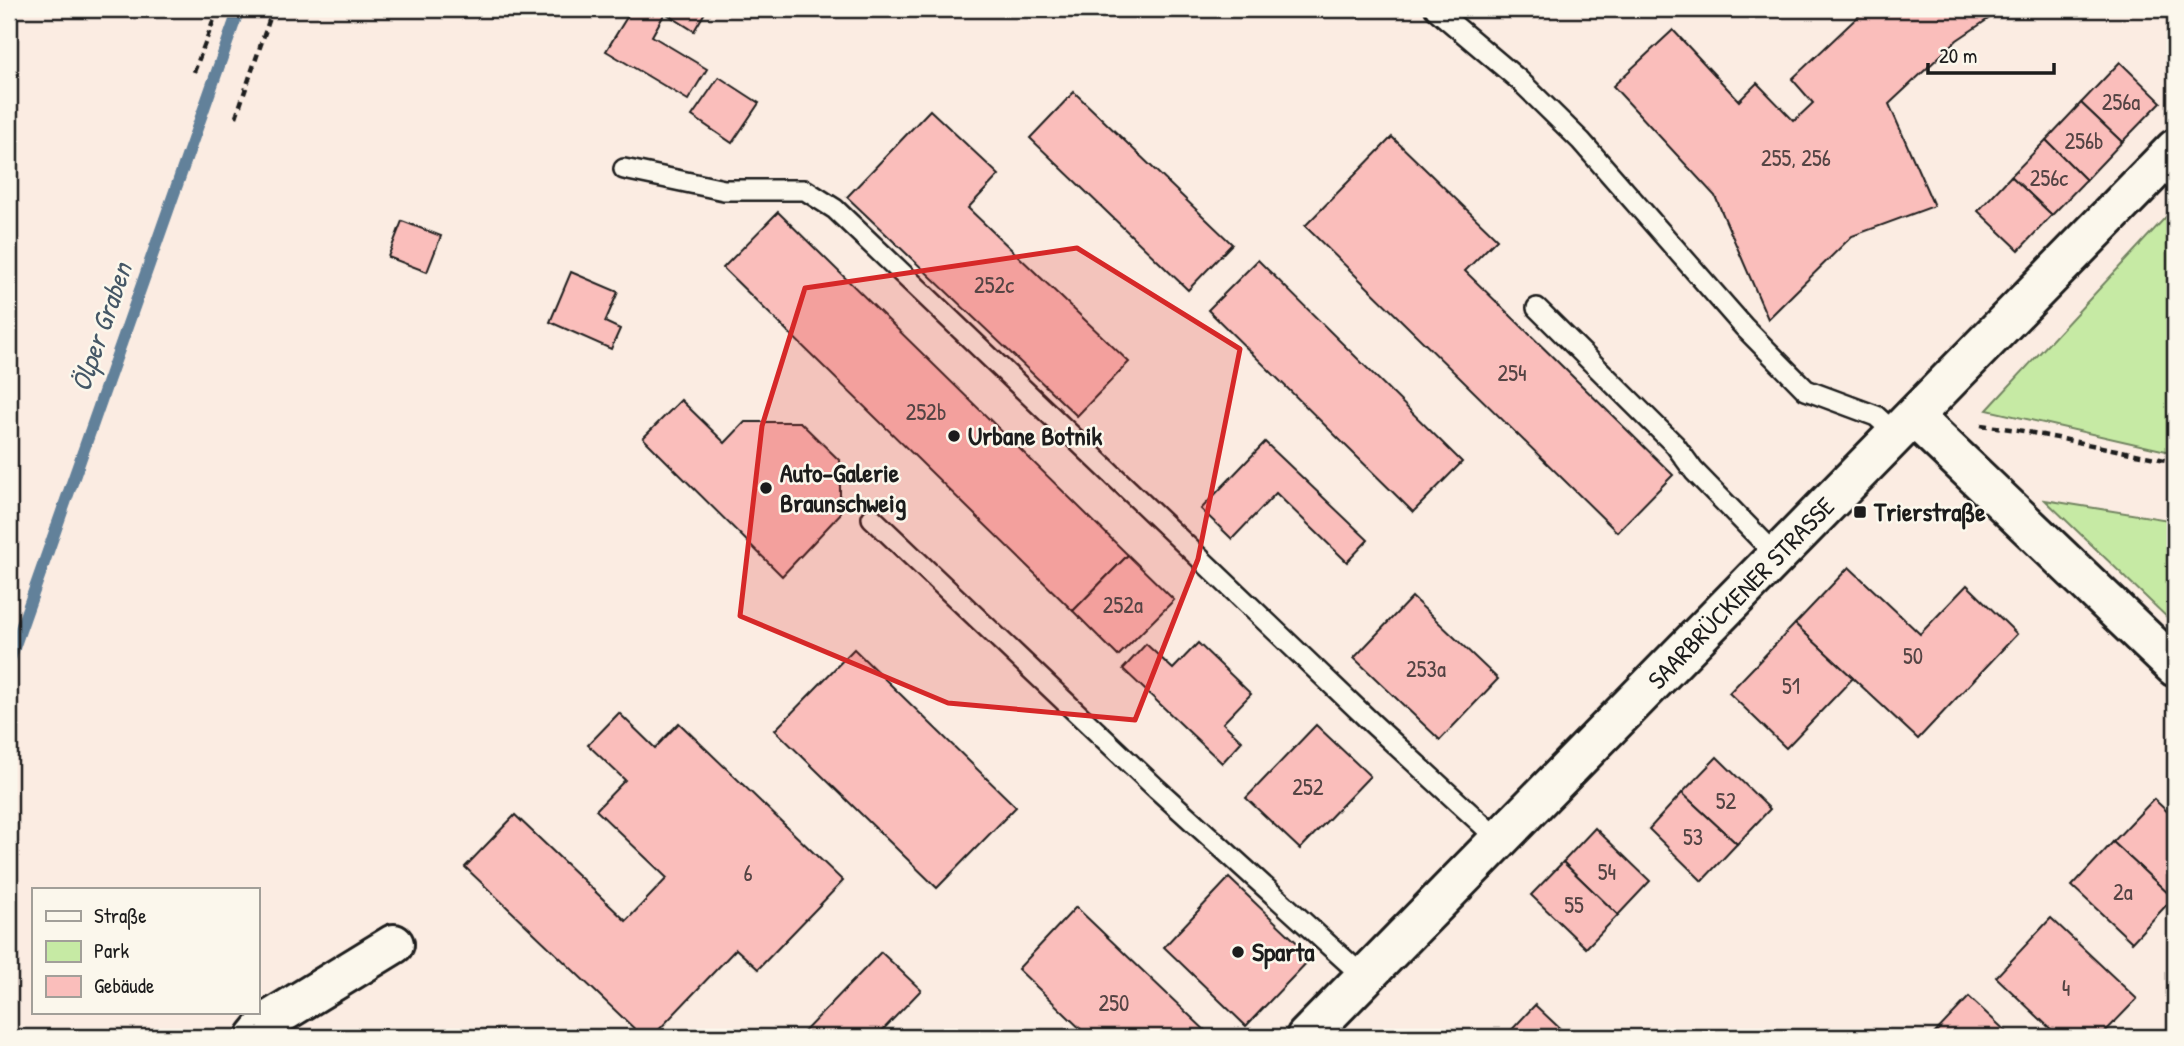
<svg xmlns="http://www.w3.org/2000/svg" width="2184" height="1046" viewBox="0 0 2184 1046" font-family="'Patrick Hand',sans-serif">
  <style>
    .green { fill: #c6eaa4; stroke: #718360; stroke-width: 2 }
    .lines { fill: none; stroke-linecap: round; stroke-linejoin: round }
    .stream { stroke: #62819a; stroke-width: 12 }
    .building { fill: #fabebb; stroke: #1c1c1c; stroke-width: 2 }
    .service-casing { stroke: #1c1c1c; stroke-width: 24 }
    .minor-casing { stroke: #1c1c1c; stroke-width: 44 }
    .tertiary-casing { stroke: #1c1c1c; stroke-width: 44 }
    .path { stroke: #1c1c1c; stroke-width: 4.5; stroke-dasharray: 7 5; stroke-linecap: butt }
    .service { stroke: #fbf7ec; stroke-width: 19 }
    .minor { stroke: #fbf7ec; stroke-width: 38 }
    .tertiary { stroke: #fbf7ec; stroke-width: 38 }
    .marked { fill: #d62828; fill-opacity: 0.2; stroke: #d62828; stroke-width: 5; stroke-linejoin: round }
    .poi-dot { fill: #1c1c1c; stroke: #fbf7ec; stroke-width: 2.5 }
    .labels { text-anchor: middle; stroke-width: 5; stroke-linejoin: round; paint-order: stroke }
    .number-label { font-size: 23px; fill: #544444 }
    .poi-label { font-size: 26px; font-weight: bold; fill: #1c1c1c; stroke: #fbf7ec; text-anchor: start }
    .street-label { font-size: 26px; fill: #1c1c1c; stroke: #fbf7ec }
    .water-label { font-size: 28px; font-style: italic; fill: #455766; stroke: #fbf7ec }
  </style>
  <rect width="100%" height="100%" fill="#fbece2"/>
  <filter id="ink" filterUnits="userSpaceOnUse"><feTurbulence type="fractalNoise" baseFrequency=".0143" numOctaves="2"/><feDisplacementMap in="SourceGraphic" scale="14" xChannelSelector="R" yChannelSelector="G"/><feConvolveMatrix kernelMatrix="1 2 1 2 8 2 1 2 1" color-interpolation-filters="sRGB"/></filter>
  <g filter="url(#ink)">
    <!-- green -->
    <g class="green">
      <polygon points="2175,207 2175,453 1987,410"/>
      <polygon points="2045,500 2175,521 2175,625"/>
    </g>
    <g class="lines">
      <!-- stream -->
      <polyline class="stream" points="9,662 239,9"/>
    </g>
    <!-- building -->
    <g class="building">
      <polygon points="632,9 707,9 694,31 665,13 652,36 707,69 688,100 606,51"/>
      <polygon points="1866,9 2003,9 1957,40 1889,104 1934,206 1852,236 1768,319 1715,196 1613,86 1673,30 1739,101 1757,83 1794,121 1813,103 1792,79"/>
      <polygon points="2120,62 2161,102 2122,142 2081,103"/>
      <polygon points="719,77 759,103 732,143 692,116"/>
      <polygon points="1074,92 1232,244 1188,290 1030,138"/>
      <polygon points="2081,103 2122,142 2086,180 2046,140"/>
      <polygon points="930,110 999,175 968,208 1129,362 1077,416 847,197"/>
      <polygon points="1392,137 1497,239 1465,271 1673,475 1617,532 1305,226"/>
      <polygon points="2046,140 2086,180 2052,215 2011,176"/>
      <polygon points="2011,176 2052,215 2019,250 1978,211"/>
      <polygon points="778,212 1128,555 1073,611 723,268"/>
      <polygon points="402,221 441,236 427,272 388,257"/>
      <polygon points="1258,260 1462,462 1413,512 1208,310"/>
      <polygon points="571,272 618,292 605,322 620,329 611,349 550,322"/>
      <polygon points="681,400 725,443 745,422 800,422 840,461 840,514 782,576 643,438"/>
      <polygon points="1265,442 1368,540 1347,562 1276,493 1232,539 1201,509"/>
      <polygon points="1128,555 1174,600 1118,656 1073,611"/>
      <polygon points="1849,567 1920,634 1967,585 2017,634 1918,739 1795,624"/>
      <polygon points="1412,597 1498,679 1440,740 1354,658"/>
      <polygon points="1795,624 1853,678 1786,748 1729,693"/>
      <polygon points="1198,643 1251,694 1223,723 1242,741 1222,763 1123,669 1146,644 1173,669"/>
      <polygon points="854,649 1016,807 937,888 775,730"/>
      <polygon points="619,713 655,748 679,723 843,881 758,969 736,949 652,1037 643,1037 465,867 515,815 626,921 667,878 596,810 625,780 588,745"/>
      <polygon points="1316,725 1370,776 1300,849 1246,798"/>
      <polygon points="1717,757 1770,809 1737,844 1682,793"/>
      <polygon points="1682,793 1737,844 1702,881 1649,829"/>
      <polygon points="2154,799 2175,819 2175,896 2173,898 2113,842"/>
      <polygon points="1595,828 1650,881 1618,915 1563,862"/>
      <polygon points="2113,842 2173,898 2132,942 2072,886"/>
      <polygon points="1563,862 1618,915 1586,948 1531,895"/>
      <polygon points="1229,878 1312,957 1246,1026 1164,947"/>
      <polygon points="1076,907 1211,1036 1209,1037 1089,1037 1018,969"/>
      <polygon points="2051,918 2137,999 2100,1037 2059,1037 1996,977"/>
      <polygon points="881,952 921,990 876,1037 799,1037"/>
      <polygon points="1969,997 2012,1037 1931,1037"/>
      <polygon points="1535,1005 1569,1037 1505,1037"/>
    </g>
    <g class="lines">
      <defs>
        <g id="service">
          <polyline points="1435,9 1519,80 1581,141 1744,327 1806,390 1876,416 1897,435"/>
          <polyline points="624,169 724,190 805,190 835,209 1373,724 1499,840"/>
          <polyline points="1537,308 1675,445 1694,471 1777,556"/>
          <polyline points="872,518 1157,789 1365,978"/>
        </g>
        <g id="minor">
          <polyline points="1914,417 2175,667"/>
          <polyline points="256,1037 270,1020 394,944"/>
        </g>
        <polyline id="tertiary" points="1306,1037 2175,149"/>
      </defs>
      <!-- service casing -->
      <use href="#service" class="service-casing"/>
      <!-- minor casing -->
      <use href="#minor" class="minor-casing"/>
      <!-- tertiary casing -->
      <use href="#tertiary" class="tertiary-casing"/>
      <!-- path -->
      <g class="path">
        <polyline points="194,72 218,9"/>
        <polyline points="236,117 273,9"/>
        <polyline points="1981,425 2018,430 2175,462"/>
      </g>
      <!-- service -->
      <use href="#service" class="service"/>
      <!-- minor -->
      <use href="#minor" class="minor"/>
      <!-- tertiary -->
      <use href="#tertiary" class="tertiary"/>
    </g>
  </g>
  <!-- marked area -->
  <path class="marked" d="M 1077,248 L 1240,349 L 1198,559 L 1135,720 L 948,703 L 740,616 L 762,426 L 805,288 Z"/>
  <!-- markers -->
  <g class="poi-dot">
    <circle cx="954" cy="436" r="7"/>
    <circle cx="766" cy="488" r="7"/>
    <rect x="1853" y="505" width="14" height="14" rx="3.5"/>
    <circle cx="1238" cy="952" r="7"/>
  </g>
  <g class="labels">
    <!-- number labels -->
    <g class="number-label">
      <text x="2121" y="110">256a</text>
      <text x="2084" y="149">256b</text>
      <text x="1796" y="166">255, 256</text>
      <text x="2049" y="186">256c</text>
      <text x="994" y="293">252c</text>
      <text x="1512" y="381">254</text>
      <text x="926" y="420">252b</text>
      <text x="1123" y="613">252a</text>
      <text x="1913" y="664">50</text>
      <text x="1426" y="677">253a</text>
      <text x="1791" y="694">51</text>
      <text x="1308" y="795">252</text>
      <text x="1726" y="809">52</text>
      <text x="1693" y="845">53</text>
      <text x="1607" y="880">54</text>
      <text x="748" y="881">6</text>
      <text x="2123" y="900">2a</text>
      <text x="1574" y="913">55</text>
      <text x="2066" y="996">4</text>
      <text x="1114" y="1011">250</text>
    </g>
    <!-- poi labels -->
    <g class="poi-label">
      <text x="968" y="445">Urbane Botnik</text>
      <text x="780" y="482">Auto-Galerie<tspan x="780" dy="30">Braunschweig</tspan></text>
      <text x="1874" y="521">Trierstraße</text>
      <text x="1252" y="961">Sparta</text>
    </g>
    <!-- street labels -->
    <g class="street-label">
      <text transform="translate(1741 593) rotate(-46)" y="9">SAARBRÜCKENER STRASSE</text>
    </g>
    <!-- water labels -->
    <g class="water-label">
      <text transform="translate(101 327) rotate(-71)" y="10">Ölper Graben</text>
    </g>
  </g>
  <!-- margin -->
  <rect width="2184" height="1046" fill="none" stroke="#fbf7ec" stroke-width="35"/>
  <rect x="18" y="18" width="2149" height="1011" fill="none" stroke="#1c1c1c" stroke-width="2.5" filter="url(#ink)"/>
  <!-- legend -->
  <rect x="32" y="888" width="228" height="126" fill="#fbf7ec" stroke="#a29f99" stroke-width="2"/>
  <rect x="46" y="911" width="35" height="10" fill="#fbf7ec" stroke="#a29f99" stroke-width="2"/>
  <text x="94" y="923" font-size="21" fill="#1c1c1c">Straße</text>
  <rect x="46" y="941" width="35" height="21" fill="#c6eaa4" stroke="#a29f99" stroke-width="2"/>
  <text x="94" y="958" font-size="21" fill="#1c1c1c">Park</text>
  <rect x="46" y="976" width="35" height="21" fill="#fabebb" stroke="#a29f99" stroke-width="2"/>
  <text x="94" y="993" font-size="21" fill="#1c1c1c">Gebäude</text>
  <!-- scale -->
  <path d="M1928 63v10h126v-10" fill="none" stroke="#1c1c1c" stroke-width="3.5"/>
  <text x="1939" y="63" font-size="21" fill="#1c1c1c" stroke="#fbf7ec" stroke-width="5" paint-order="stroke">20 m</text>
</svg>
